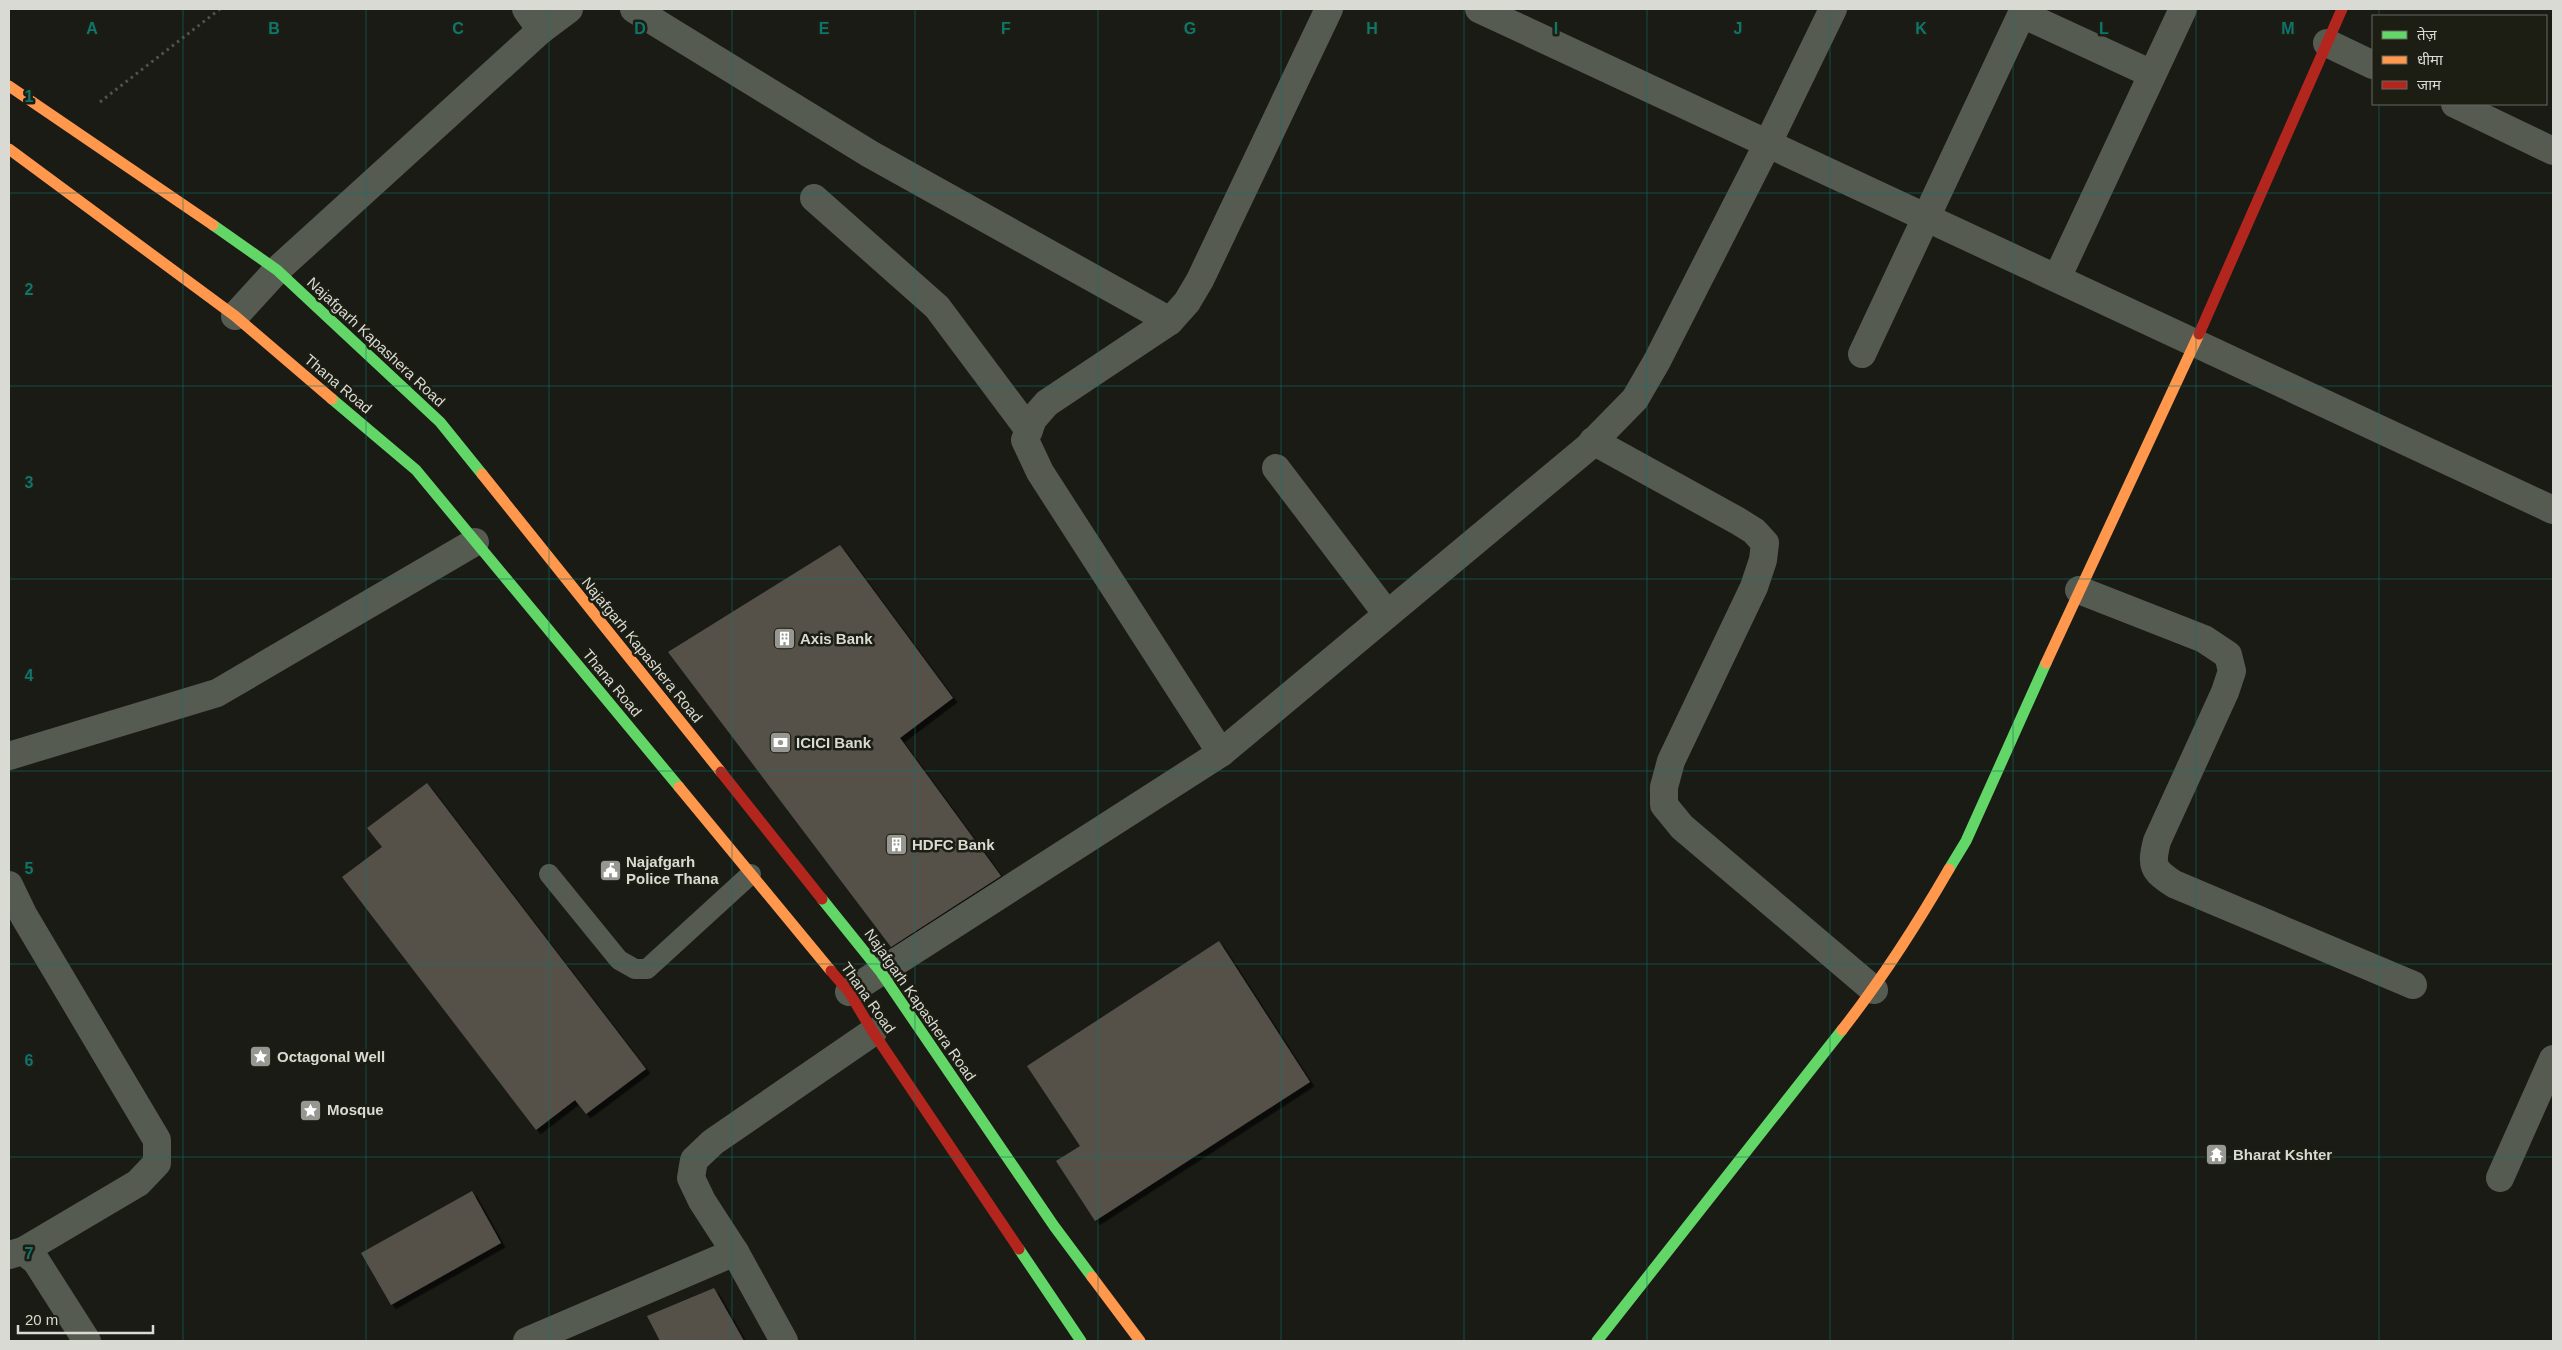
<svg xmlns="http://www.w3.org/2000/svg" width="2562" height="1350" viewBox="0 0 2562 1350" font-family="Arial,'Noto Sans Devanagari',sans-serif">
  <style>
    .building { fill: #54514a; filter: url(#shadow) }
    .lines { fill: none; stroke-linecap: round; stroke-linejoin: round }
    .path { stroke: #51544d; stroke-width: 3; stroke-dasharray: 2.5 4; stroke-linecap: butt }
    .lane { stroke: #565b52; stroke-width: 20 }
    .street { stroke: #565b52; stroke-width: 28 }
    .fast { stroke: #63d668; stroke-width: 11 }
    .slow { stroke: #ff974d; stroke-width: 11 }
    .jam { stroke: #b3261e; stroke-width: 11 }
    .grid { fill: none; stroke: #0f766e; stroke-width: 1; stroke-opacity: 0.55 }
    .labels { text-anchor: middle; stroke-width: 5; stroke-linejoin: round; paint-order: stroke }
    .street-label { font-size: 15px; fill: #d9dad3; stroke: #1c1d13 }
    .poi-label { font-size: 15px; font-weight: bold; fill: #d9dad3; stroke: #1c1d13; text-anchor: start }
    .grid-label { font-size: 16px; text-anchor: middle; font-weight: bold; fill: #0f766e; stroke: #1c1d13; stroke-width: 5; stroke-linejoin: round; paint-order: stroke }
  </style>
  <defs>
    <filter id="shadow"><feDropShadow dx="4.5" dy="4.5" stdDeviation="0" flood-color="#0009"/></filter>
  </defs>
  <rect width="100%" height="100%" fill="#1a1b15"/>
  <!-- building -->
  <g class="building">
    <polygon points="840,545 953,698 900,738 1001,876 891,947 668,652"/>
    <polygon points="427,783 646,1069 586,1114 575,1100 536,1130 342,877 382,847 367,828"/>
    <polygon points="1219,941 1310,1082 1095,1221 1056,1161 1080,1146 1027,1066"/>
    <polygon points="472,1191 501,1243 391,1305 361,1253"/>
    <polygon points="714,1288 744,1341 660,1341 647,1316"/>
  </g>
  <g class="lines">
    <!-- path -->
    <polyline class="path" points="100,102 220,9"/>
    <!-- lane -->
    <polyline class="lane" points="549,874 619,960 635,969 647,969 751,874"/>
    <!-- street -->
    <g class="street">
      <polyline points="526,9 541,30"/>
      <polyline points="634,9 870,154 1170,321"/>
      <path d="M 1479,9 C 1836,178 2196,341 2553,510"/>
      <polyline points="2022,14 2152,74"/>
      <polyline points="2327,43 2373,65"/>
      <polyline points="2455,104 2553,151"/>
      <polyline points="814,198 937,307 1029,430"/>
      <polyline points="2057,278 2183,9"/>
      <polyline points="235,316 277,270 541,30 569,9"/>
      <polyline points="1862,354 2024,9"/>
      <polyline points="1593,441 1738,521 1754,531 1765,543 1763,560 1754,587 1671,761 1664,787 1664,805 1682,827 1874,990"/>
      <polyline points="1276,468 1387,614"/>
      <path d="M 2079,590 L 2204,639 L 2228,655 L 2232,671 L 2225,692 L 2157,841 C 2151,865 2152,870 2174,884 L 2413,985"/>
      <polyline points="1221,753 1040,472 1025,440 1033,419 1047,403 1170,321 1187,302 1200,280 1329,9"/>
      <polyline points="9,756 217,693 475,542"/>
      <polyline points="9,885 24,916 157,1140 157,1163 138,1183 23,1251"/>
      <polyline points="849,992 1221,753 1587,448 1635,399 1657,361 1767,145 1833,9"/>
      <polyline points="2500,1178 2553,1059"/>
      <polyline points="9,1255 23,1251 36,1261 87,1341"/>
      <polyline points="527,1341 735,1252"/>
      <polyline points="784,1341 735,1252 702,1201 691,1178 694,1160 713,1142 873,1032"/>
    </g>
    <!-- fast -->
    <g class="fast">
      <polyline points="213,225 277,270 440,422 482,474"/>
      <polyline points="332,399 416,470 679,787"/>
      <polyline points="1949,869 1966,841 2046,663"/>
      <polyline points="822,899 880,971 1054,1226 1092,1277"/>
      <polyline points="1019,1249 1081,1341"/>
      <polyline points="1597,1341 1842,1030"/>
    </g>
    <!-- slow -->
    <g class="slow">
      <polyline points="9,86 213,225"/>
      <polyline points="9,149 235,316 332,399"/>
      <polyline points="482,474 721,772"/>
      <polyline points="2046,663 2199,334"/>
      <polyline points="679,787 831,971"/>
      <path d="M 1842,1030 C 1882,979 1916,926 1949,869"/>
      <polyline points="1092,1277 1140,1341"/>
    </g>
    <!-- jam -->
    <g class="jam">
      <polyline points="2199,334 2342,9"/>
      <polyline points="721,772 822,899"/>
      <polyline points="831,971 849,992 873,1032 1019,1249"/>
    </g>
  </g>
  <!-- grid -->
  <path class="grid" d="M 183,9 L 183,1341M 366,9 L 366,1341M 549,9 L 549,1341M 732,9 L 732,1341M 915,9 L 915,1341M 1098,9 L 1098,1341M 1281,9 L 1281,1341M 1464,9 L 1464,1341M 1647,9 L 1647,1341M 1830,9 L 1830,1341M 2013,9 L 2013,1341M 2196,9 L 2196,1341M 2379,9 L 2379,16M 2379,104 L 2379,1341M 9,193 L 2553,193M 9,386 L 2553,386M 9,579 L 2553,579M 9,771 L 2553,771M 9,964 L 2553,964M 9,1157 L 2553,1157"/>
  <!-- icons -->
  <defs>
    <symbol id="building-square" viewBox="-11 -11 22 22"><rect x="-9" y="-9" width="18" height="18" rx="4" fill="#969790" stroke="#1c1d13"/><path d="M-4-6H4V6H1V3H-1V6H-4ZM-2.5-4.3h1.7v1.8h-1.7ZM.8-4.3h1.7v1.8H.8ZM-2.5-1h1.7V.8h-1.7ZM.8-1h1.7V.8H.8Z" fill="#fff"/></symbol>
    <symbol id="bank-square" viewBox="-11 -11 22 22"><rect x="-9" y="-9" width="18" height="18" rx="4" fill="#969790" stroke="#1c1d13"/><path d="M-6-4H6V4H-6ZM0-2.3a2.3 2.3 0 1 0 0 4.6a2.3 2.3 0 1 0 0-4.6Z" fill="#fff"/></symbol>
    <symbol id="civic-square" viewBox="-11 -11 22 22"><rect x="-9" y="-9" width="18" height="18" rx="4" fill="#969790" stroke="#1c1d13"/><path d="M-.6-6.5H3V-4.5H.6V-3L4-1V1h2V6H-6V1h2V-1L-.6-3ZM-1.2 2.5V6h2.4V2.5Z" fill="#fff"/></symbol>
    <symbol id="sight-square" viewBox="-11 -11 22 22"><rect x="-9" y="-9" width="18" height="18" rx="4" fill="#969790" stroke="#1c1d13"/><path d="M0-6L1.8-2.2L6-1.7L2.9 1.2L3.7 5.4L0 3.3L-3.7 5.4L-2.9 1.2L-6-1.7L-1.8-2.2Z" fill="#fff"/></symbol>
    <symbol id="temple-square" viewBox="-11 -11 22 22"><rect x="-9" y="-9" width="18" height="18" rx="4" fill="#969790" stroke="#1c1d13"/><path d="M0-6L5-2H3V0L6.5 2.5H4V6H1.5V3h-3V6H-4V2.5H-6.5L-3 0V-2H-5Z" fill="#fff"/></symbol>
  </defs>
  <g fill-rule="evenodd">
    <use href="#building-square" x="772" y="626" width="25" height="25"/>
    <use href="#bank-square" x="768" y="730" width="25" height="25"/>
    <use href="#building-square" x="884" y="832" width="25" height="25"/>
    <use href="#civic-square" x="598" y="858" width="25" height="25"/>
    <use href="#sight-square" x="248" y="1044" width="25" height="25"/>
    <use href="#sight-square" x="298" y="1098" width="25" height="25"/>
    <use href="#temple-square" x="2204" y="1142" width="25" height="25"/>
  </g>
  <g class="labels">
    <!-- street labels -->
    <g class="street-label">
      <text transform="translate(376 342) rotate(43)" y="5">Najafgarh Kapashera Road</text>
      <text transform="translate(338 384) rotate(40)" y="5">Thana Road</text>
      <text transform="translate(642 650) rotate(51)" y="5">Najafgarh Kapashera Road</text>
      <text transform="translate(612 683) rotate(50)" y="5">Thana Road</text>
      <text transform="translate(868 998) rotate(55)" y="5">Thana Road</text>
      <text transform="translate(920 1005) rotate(55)" y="5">Najafgarh Kapashera Road</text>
    </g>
    <!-- poi labels -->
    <g class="poi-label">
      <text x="800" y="644">Axis Bank</text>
      <text x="796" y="748">ICICI Bank</text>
      <text x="912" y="850">HDFC Bank</text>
      <text x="626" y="867">Najafgarh<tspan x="626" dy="17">Police Thana</tspan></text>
      <text x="277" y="1062">Octagonal Well</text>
      <text x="327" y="1115">Mosque</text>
      <text x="2233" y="1160">Bharat Kshter</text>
    </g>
  </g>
  <g class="grid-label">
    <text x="92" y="34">A</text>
    <text x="274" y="34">B</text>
    <text x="458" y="34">C</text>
    <text x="640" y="34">D</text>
    <text x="824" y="34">E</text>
    <text x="1006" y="34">F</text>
    <text x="1190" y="34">G</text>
    <text x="1372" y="34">H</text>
    <text x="1556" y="34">I</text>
    <text x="1738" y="34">J</text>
    <text x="1921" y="34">K</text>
    <text x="2104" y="34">L</text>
    <text x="2288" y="34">M</text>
    <text x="29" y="102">1</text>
    <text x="29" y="295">2</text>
    <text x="29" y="488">3</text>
    <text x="29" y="681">4</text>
    <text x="29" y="874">5</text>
    <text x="29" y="1066">6</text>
    <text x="29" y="1259">7</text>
  </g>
  <!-- border -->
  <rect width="2562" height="1350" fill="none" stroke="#d9dad3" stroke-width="20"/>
  <!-- legend -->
  <rect x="2372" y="15" width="175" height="90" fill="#1c1d13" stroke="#686960"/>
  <rect x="2382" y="31" width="25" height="8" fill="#63d668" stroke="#686960"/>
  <text x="2417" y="40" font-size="15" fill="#d9dad3">तेज़</text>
  <rect x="2382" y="56" width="25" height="8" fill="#ff974d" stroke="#686960"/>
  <text x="2417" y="65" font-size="15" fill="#d9dad3">धीमा</text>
  <rect x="2382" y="81" width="25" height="8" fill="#b3261e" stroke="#686960"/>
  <text x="2417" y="90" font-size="15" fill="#d9dad3">जाम</text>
  <!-- scale -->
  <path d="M18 1325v8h135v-8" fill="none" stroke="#d9dad3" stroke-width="2.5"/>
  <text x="25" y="1325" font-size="15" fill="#d9dad3" stroke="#1c1d13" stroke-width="4" paint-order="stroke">20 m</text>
</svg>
